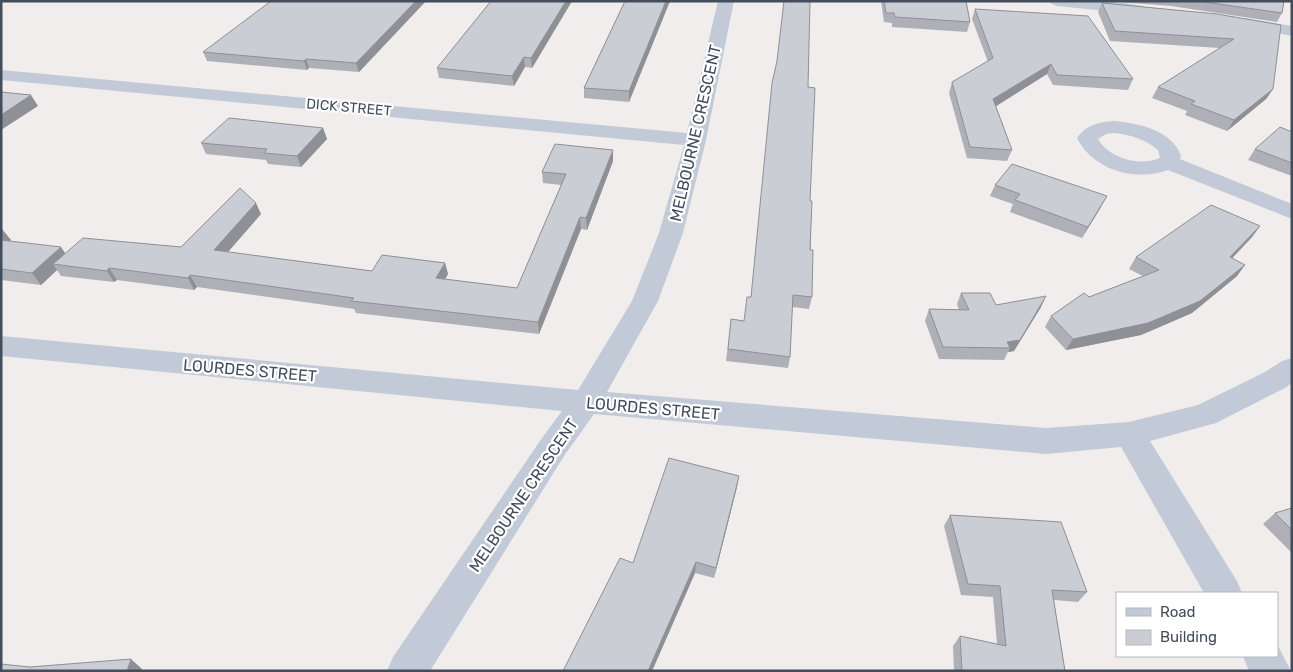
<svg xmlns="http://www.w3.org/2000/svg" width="1293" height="672" viewBox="0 0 1293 672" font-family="Rubik,sans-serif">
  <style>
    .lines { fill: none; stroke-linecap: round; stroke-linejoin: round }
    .minor { fill: #c1cad6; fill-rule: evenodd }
    .wall { fill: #afb0b7 }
    .shaded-wall { fill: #8e9095 }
    .building { fill: #cbcdd5; stroke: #8e9095 }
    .labels { text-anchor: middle; stroke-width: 4.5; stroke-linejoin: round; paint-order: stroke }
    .far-street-label { font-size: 14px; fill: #434d5c; stroke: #fff }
    .street-label { font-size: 16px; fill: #434d5c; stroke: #fff }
  </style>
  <rect width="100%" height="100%" fill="#f0edec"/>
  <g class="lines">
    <!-- minor -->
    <g class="minor">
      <polygon points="718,1 734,1 706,140 683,233 658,301 607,392 1046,428 1129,422 1198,405 1265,372 1282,361 1292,358 1292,383 1285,388 1216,423 1150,441 1237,581 1242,593 1204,593 1121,447 1046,454 594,414 564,456 430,671 387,671 393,657 542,438 562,411 1,356 1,336 578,390 632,301 659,233 684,145 1,80 1,70 687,133"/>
      <path d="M 1049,1 C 1080,1 1113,0 1143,6 L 1145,9 L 1143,12 L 1137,14 L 1057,6 L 1052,4 Z"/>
      <polygon points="1245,18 1292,26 1292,36 1239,26 1237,23 1239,20"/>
      <path d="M 1114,121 C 1138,123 1172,130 1181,156 L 1180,159 L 1292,204 L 1292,219 L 1168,170 C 1135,182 1093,170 1077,138 C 1086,125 1098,122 1114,121 ZM 1114,133 C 1131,135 1145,139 1158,150 L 1160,158 C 1139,167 1109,158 1098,139 L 1106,134 Z"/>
      <polygon points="1277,644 1291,671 1249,671 1243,656 1277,656"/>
    </g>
  </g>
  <!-- wall -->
  <g class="wall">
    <polygon points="426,1 359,72 309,68 307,70 207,61 203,52"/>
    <polygon points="491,1 572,1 532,68 525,67 514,86 439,78 437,68"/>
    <polygon points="625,1 670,1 629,102 584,98 584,88"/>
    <polygon points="881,1 966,1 970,22 967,32 892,27 892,23 884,22"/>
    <polygon points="1105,1 1284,1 1282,13 1277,22 1171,6"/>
    <polygon points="1102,3 1217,14 1273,89 1266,99 1227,131 1185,115 1187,111 1152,98 1158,87 1220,48 1110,41 1098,12"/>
    <polygon points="975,9 1133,79 1128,90 1053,85 1047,74 996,106 1012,150 1007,161 967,158 949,93 952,82 988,62 972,19"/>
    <polygon points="808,87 812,297 809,309 792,307 790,357 788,368 726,361 731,319 744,321"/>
    <polygon points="323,128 327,139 301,167 268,164 266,160 206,154 201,143"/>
    <polygon points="1292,132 1292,176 1248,160 1255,149"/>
    <polygon points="613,161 587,230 581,229 539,334 356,313 354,309 197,287 194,290 117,280 114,282 61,276 57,270 41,285 1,280 1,229 11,240 9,241 65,253 181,247 261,214 228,252 372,271 445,263 448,274 445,279 517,288 561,185 543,183 542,172"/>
    <polygon points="995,185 1101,207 1082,238 1010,212 1013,204 990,196"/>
    <polygon points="1260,226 1252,237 1232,258 1237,276 1192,313 1141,335 1066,350 1045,327 1051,316 1089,297 1143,276 1129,269 1136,257"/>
    <polygon points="961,293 996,305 1041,307 1014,351 1008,352 1004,360 939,359 925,321 929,309 959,310 957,304"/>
    <polygon points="737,487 714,578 695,573 652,671 563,671 633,563"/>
    <polygon points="1292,508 1292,553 1263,524 1275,513"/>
    <polygon points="950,515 1087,592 1078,602 1054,600 1065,671 954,671 953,646 960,636 997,644 993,597 961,595 944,526"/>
  </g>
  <!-- shaded-wall -->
  <g class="shaded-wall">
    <polygon points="416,1 426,1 359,72 356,63"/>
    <polygon points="566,1 572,1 532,68 531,58"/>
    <polygon points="666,1 670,1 629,102 629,91"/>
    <polygon points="524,57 525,67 514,86 512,76"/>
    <polygon points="306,59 309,68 307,70 304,61"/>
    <polygon points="1051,64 1047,74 990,110 993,99"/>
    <polygon points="1273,89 1266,99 1227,131 1234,120"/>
    <polygon points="31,95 38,106 1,130 1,115"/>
    <polygon points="323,128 327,139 301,167 297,156"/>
    <polygon points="613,150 613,161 587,230 586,218"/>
    <polygon points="1107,196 1101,207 1082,238 1088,227"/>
    <polygon points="256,203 261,214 220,261 214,250"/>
    <polygon points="580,217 581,229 539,334 538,322"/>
    <polygon points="1260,226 1252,237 1222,269 1230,257"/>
    <polygon points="2,229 11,240 1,248 1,230"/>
    <polygon points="61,247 69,259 53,264 57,270 41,285 32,273"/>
    <polygon points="445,263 448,274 439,290 436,278"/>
    <polygon points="1245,265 1237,276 1192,313 1141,335 1066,350 1073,339"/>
    <polygon points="109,268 117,280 114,282 107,271"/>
    <polygon points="190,275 197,287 194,290 188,278"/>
    <polygon points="1046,296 1041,307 1014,351 1008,352 1010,348 1007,342"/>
    <polygon points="739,476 737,487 714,578 716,568"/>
    <polygon points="696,562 695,573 652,671 648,671"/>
    <polygon points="131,659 142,669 142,671 127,671"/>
  </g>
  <!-- building -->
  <g class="building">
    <polygon points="271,1 416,1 356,63 306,59 304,61 203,52"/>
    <polygon points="491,1 566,1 531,58 524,57 512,76 437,68"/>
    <polygon points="625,1 666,1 629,91 584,88"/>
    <polygon points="784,1 810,1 808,87 815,88 810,201 812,201 810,250 813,250 812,297 793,295 790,357 728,349 731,319 744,321 747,297 751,297 772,83 777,61"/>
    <polygon points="884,1 966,1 970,22 895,17 894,13 886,13"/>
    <polygon points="1198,1 1284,1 1282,13"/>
    <polygon points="1102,3 1217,14 1281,25 1273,89 1234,120 1191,104 1195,101 1158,87 1234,39 1115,31"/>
    <polygon points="975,9 1088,16 1133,79 1057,75 1051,64 993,99 1012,150 970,147 952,82 993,58"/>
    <polygon points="1,92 31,95 1,115"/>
    <polygon points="229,118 323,128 297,156 264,153 267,149 201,143"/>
    <polygon points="1280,127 1292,132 1292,163 1255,149"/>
    <polygon points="555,144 613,150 586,218 580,217 538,322 351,301 354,298 190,275 188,278 109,268 107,271 53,264 83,238 181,247 240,188 256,203 214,250 372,271 382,255 445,263 436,278 517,288 566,174 542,172"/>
    <polygon points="1012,164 1107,196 1088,227 1015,200 1020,194 995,185"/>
    <polygon points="1211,205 1260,226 1230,257 1245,265 1200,301 1148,323 1073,339 1051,316 1084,293 1089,297 1159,270 1136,257"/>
    <polygon points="1,240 61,247 32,273 1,269"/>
    <polygon points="961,293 990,293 996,305 1046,296 1020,340 1007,342 1010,348 943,347 929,309 969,310"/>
    <polygon points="669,458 739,476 716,568 696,562 648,671 563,671 620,558 633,563"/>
    <polygon points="1292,508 1292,530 1275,513"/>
    <polygon points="950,515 1061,522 1087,592 1052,590 1065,671 962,671 960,636 1006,646 1000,586 968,584"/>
    <polygon points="131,659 127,671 1,671 1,664 30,667"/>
  </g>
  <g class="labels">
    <!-- far-street labels -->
    <g class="far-street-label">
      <text transform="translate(349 107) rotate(5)" y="5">DICK STREET</text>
    </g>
    <!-- street labels -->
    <g class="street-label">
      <text transform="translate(695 133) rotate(-77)" y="6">MELBOURNE CRESCENT</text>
      <text transform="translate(250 370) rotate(5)" y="6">LOURDES STREET</text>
      <text transform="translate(653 408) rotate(5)" y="6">LOURDES STREET</text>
      <text transform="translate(523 495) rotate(-56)" y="6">MELBOURNE CRESCENT</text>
    </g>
  </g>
  <!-- border -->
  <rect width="1293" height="672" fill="none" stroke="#434d5c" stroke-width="5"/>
  <!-- legend -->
  <rect x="1116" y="592" width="162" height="65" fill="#ffffff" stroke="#b4b8be"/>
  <rect x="1126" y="608" width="25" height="8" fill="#c1cad6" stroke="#b4b8be"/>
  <text x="1160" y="617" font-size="15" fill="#434d5c">Road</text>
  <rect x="1126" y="630" width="25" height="15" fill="#cbcdd5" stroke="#b4b8be"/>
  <text x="1160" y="642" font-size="15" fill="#434d5c">Building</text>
</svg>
